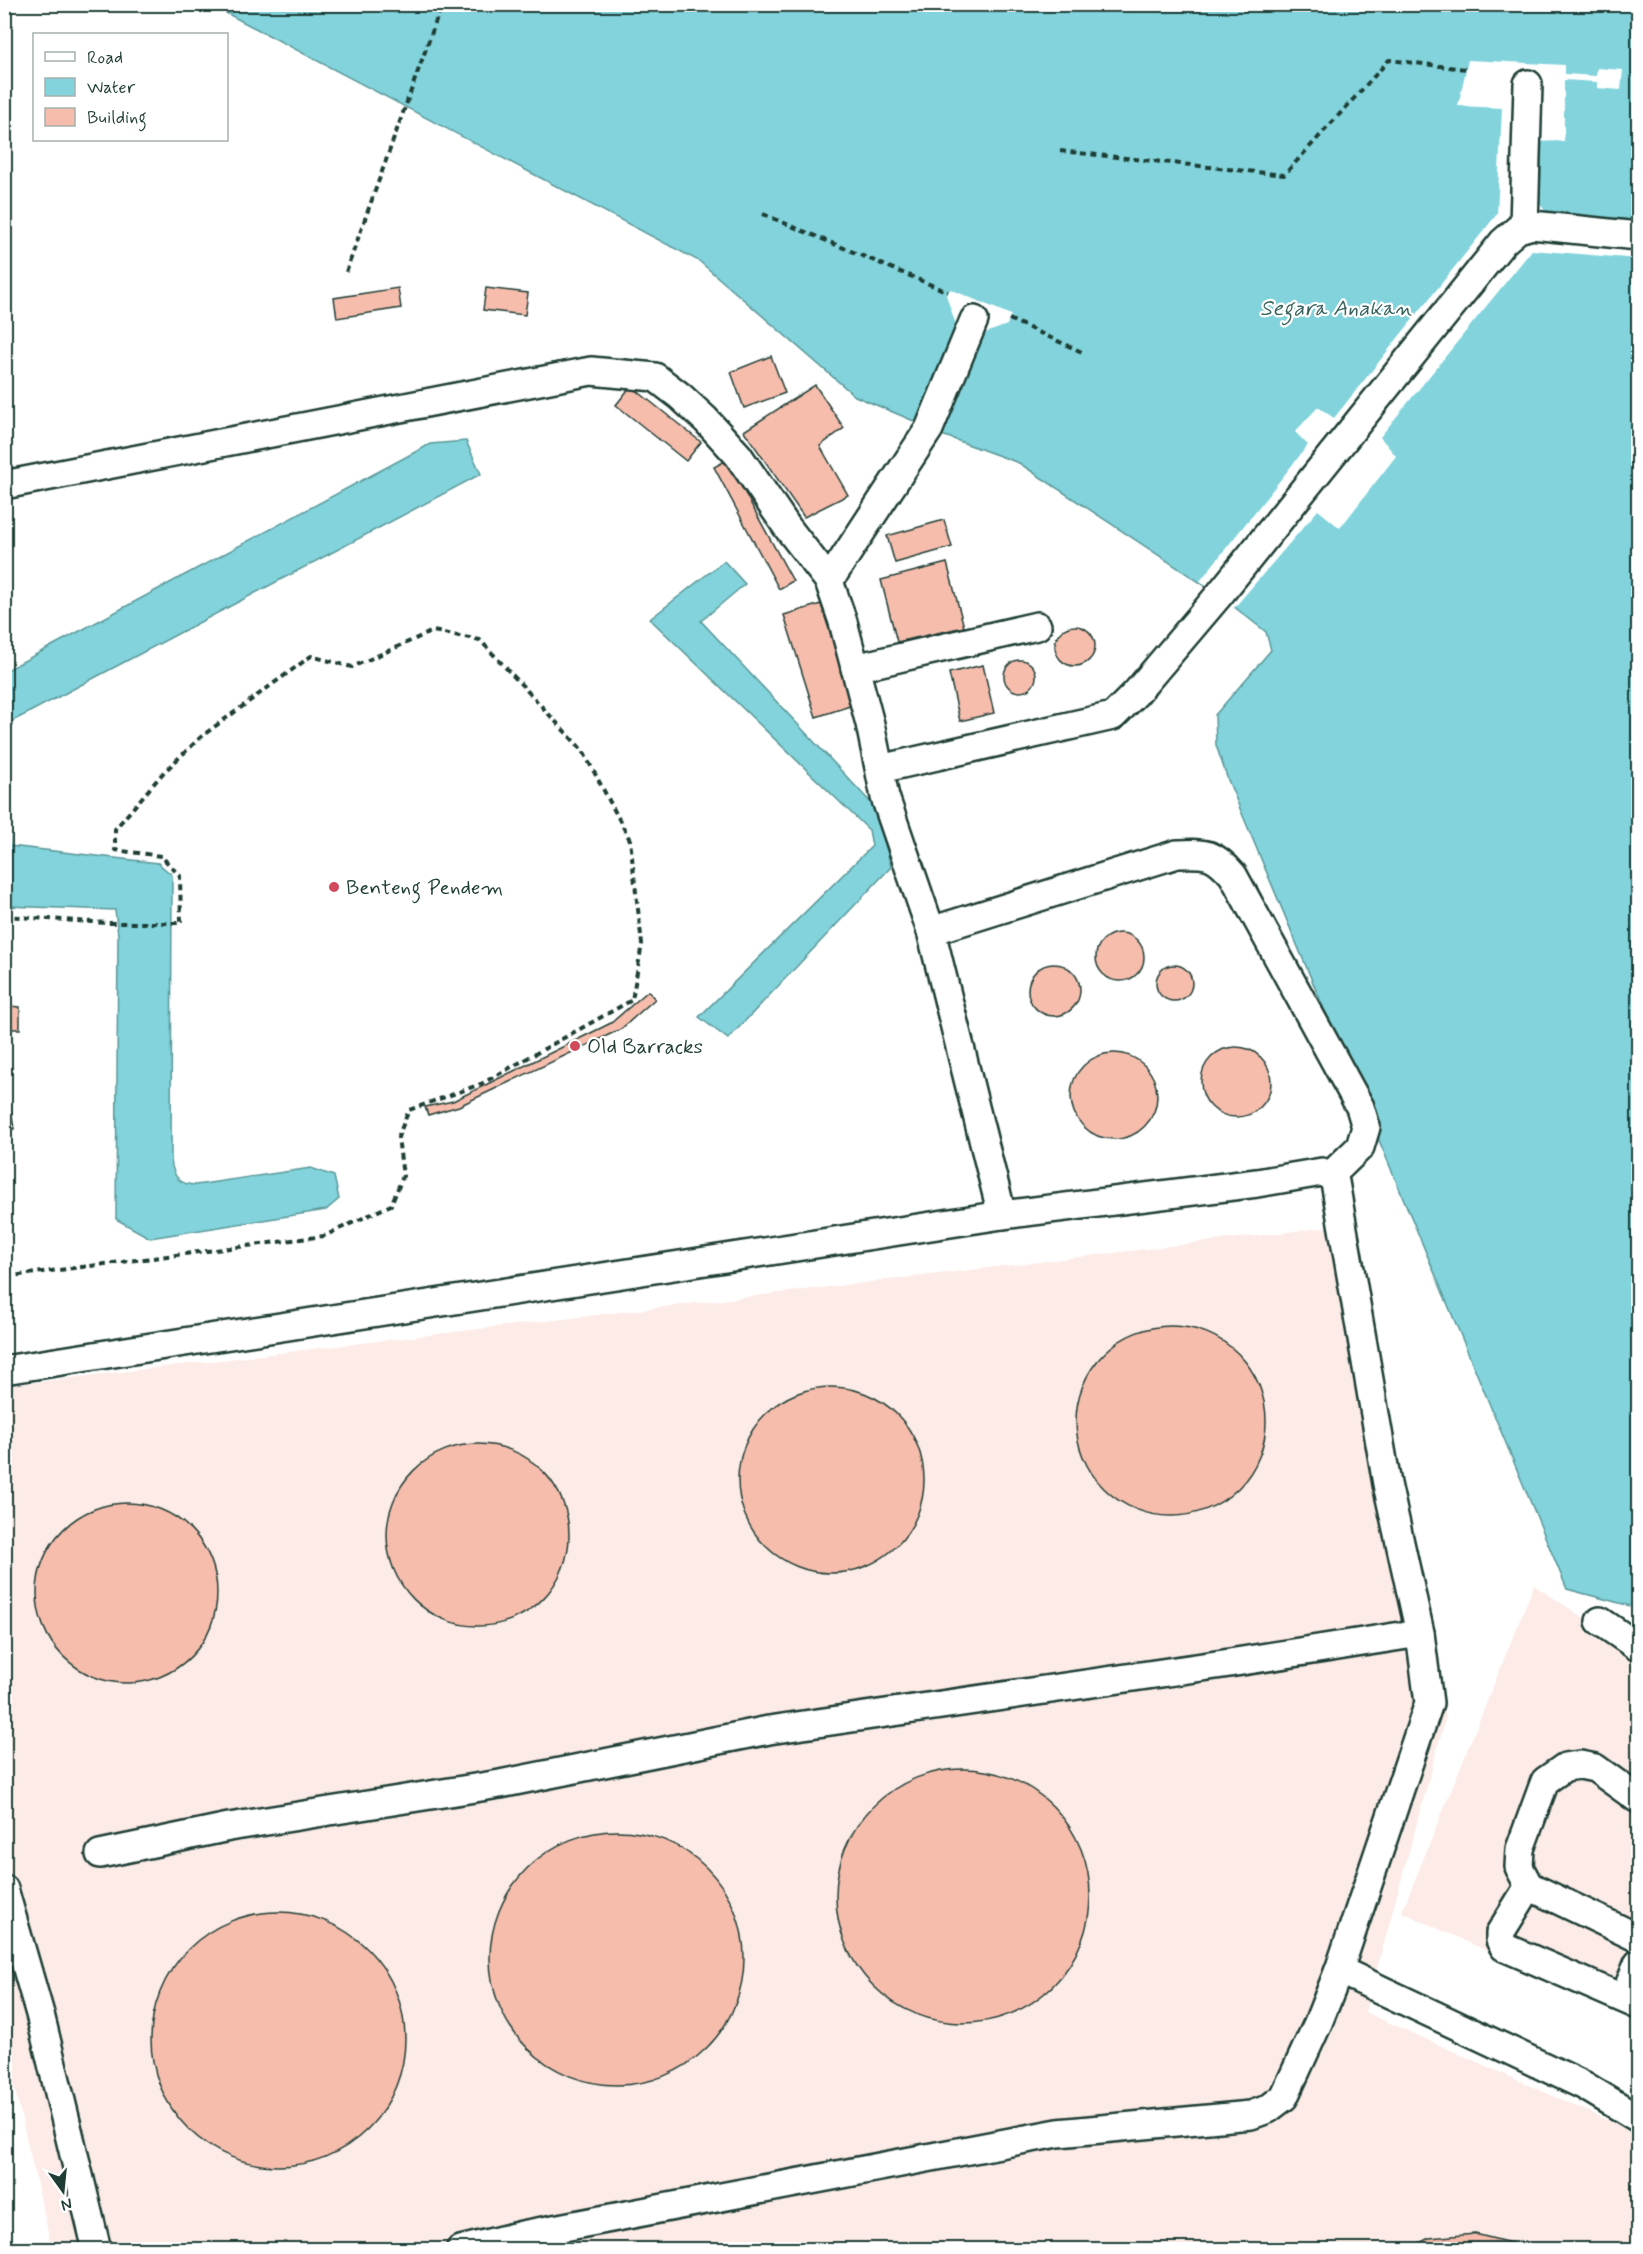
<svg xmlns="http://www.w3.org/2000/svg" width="1643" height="2254" viewBox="0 0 1643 2254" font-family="Mynerve,sans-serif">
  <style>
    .built { fill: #fcebe6 }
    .water { fill: #82d3db; stroke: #5a9798; stroke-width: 1.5 }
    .pier { fill: #fff }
    .building { fill: #f6bdad; stroke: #1f3d34; stroke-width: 1.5 }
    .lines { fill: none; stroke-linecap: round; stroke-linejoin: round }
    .minor-casing { stroke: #1f3d34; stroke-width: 32 }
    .path { stroke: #1f3d34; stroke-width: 4; stroke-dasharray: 6 4.5; stroke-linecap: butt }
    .minor { stroke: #fff; stroke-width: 27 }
    .poi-dot { fill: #d1495b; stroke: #fff; stroke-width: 2 }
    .labels { text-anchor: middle; stroke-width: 4.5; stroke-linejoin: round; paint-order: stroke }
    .poi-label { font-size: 21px; fill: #1f3d34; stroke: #fff; text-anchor: start }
    .water-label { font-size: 22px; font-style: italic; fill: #38625e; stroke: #fff }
  </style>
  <rect width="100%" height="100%" fill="#fff"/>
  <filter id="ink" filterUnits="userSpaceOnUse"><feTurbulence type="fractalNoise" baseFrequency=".0167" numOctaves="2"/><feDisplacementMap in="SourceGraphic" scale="12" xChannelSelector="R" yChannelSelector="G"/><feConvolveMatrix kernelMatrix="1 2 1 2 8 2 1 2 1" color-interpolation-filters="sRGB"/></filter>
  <g filter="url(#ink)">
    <!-- built -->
    <g class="built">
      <polygon points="1338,1226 1387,1484 1446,1717 1365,2012 1638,2134 1638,2249 52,2249 4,2042 4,1386"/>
      <polygon points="1534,1585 1638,1654 1638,2020 1402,1912"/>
    </g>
    <!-- water -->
    <g class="water">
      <polygon points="211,5 1638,5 1638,1608 1567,1589 1228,780 1216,745 1215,715 1271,650 1266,632 1219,595 1019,463 934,432 921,424 855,396 699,261"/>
      <path d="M 466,441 L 481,474 L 5,725 L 10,846 L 158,863 L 172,875 L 171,1160 C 173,1176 179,1185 196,1185 L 311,1168 L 334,1176 L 339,1199 L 326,1210 L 150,1238 L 116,1219 L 118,935 L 115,910 L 5,906 L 5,671 L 430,444 Z"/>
      <polygon points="724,561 745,584 701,621 876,808 891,867 728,1039 699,1017 872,846 869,830 650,619"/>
    </g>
    <!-- pier -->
    <g class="pier">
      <polygon points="1468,60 1565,65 1565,74 1596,76 1597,68 1623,70 1621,90 1597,88 1597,82 1564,80 1564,141 1534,142 1532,194 1550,217 1638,226 1638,259 1532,250 1380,437 1396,456 1340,528 1318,510 1234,608 1200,581 1308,445 1295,432 1318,407 1334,418 1497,214 1502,108 1458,106"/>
      <polygon points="950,289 1011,315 1007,325 972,338 959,334 946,295"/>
    </g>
    <!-- building -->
    <g class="building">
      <polygon points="398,288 401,308 337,318 334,298"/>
      <polygon points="486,288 528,293 525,315 483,310"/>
      <polygon points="771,356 785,393 744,408 731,372"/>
      <polygon points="815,385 844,428 820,446 848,495 804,517 744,431"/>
      <polygon points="631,386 701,442 686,461 616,405"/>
      <polygon points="727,460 793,581 779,589 714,467"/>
      <polygon points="944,520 952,547 895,563 887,536"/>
      <polygon points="947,563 964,627 897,642 881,580"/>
      <polygon points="821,604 853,705 816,717 784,615"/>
      <circle cx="1075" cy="646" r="20"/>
      <circle cx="1020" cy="676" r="16"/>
      <polygon points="983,665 994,713 960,721 949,673"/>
      <circle cx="1120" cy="957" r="24"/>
      <circle cx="1054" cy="990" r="26"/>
      <circle cx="1174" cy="983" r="18"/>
      <polygon points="648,991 655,999 621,1029 459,1106 428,1115 425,1107 453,1101 611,1023"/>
      <polygon points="8,1006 20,1007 20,1029 8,1029"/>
      <circle cx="1236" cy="1082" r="35"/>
      <circle cx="1114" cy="1096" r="43"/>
      <polygon points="10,1103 14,1129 4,1130 4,1104"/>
      <circle cx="1171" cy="1421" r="95"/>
      <circle cx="831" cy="1480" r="93"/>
      <circle cx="478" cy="1535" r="91"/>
      <circle cx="127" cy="1593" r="90"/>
      <circle cx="963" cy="1896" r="127"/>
      <circle cx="617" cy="1958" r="127"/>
      <circle cx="278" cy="2039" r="127"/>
      <polygon points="1475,2234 1519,2245 1525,2250 1406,2250 1429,2238"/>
    </g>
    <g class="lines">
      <defs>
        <g id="minor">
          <polyline points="1524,227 1528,84"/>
          <polyline points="4,485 591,371 655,377 680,396 706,420 738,455 787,527 829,581 843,622 870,724 885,797 931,931 1002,1215"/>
          <polyline points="829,581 929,429 974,320"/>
          <polyline points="855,668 1037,626"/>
          <polyline points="880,769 1113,716 1136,693 1219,595 1503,242 1518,229 1532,225 1638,236"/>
          <path d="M 931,931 L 1177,854 C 1206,853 1213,852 1233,875 L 1360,1107 L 1366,1127 L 1360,1147 L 1330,1176"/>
          <polyline points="4,1370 1002,1215 1257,1183 1322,1172 1330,1176 1335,1182 1387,1484 1420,1633 1429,1703 1339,1970 1318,2023 1284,2097 1268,2109 1251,2115 1058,2133 522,2235 460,2250"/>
          <polyline points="1600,1621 1638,1647"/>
          <polyline points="1638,1799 1595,1768 1580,1765 1565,1767 1545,1781 1520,1849 1519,1867 1529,1886 1638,1938"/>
          <polyline points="100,1854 229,1827 500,1784 769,1730 1223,1664 1420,1633"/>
          <polyline points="1529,1886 1500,1933 1500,1940 1504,1947 1638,2005"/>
          <polyline points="4,1889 40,2014 97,2250"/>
          <polyline points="1339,1970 1583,2085 1638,2118"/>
          <polyline points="1624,1998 1638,1964"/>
        </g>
      </defs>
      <!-- minor casing -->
      <use href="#minor" class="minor-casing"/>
      <!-- path -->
      <g class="path">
        <polyline points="1060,151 1284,175 1389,60 1466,69"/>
        <polyline points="763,214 948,292"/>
        <polyline points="346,272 442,4"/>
        <polyline points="1009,319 1082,352"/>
        <polyline points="4,916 107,923 181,923 180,876 161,856 115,850 115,829 163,773 202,736 311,656 352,667 433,631 480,640 583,751 630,840 642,944 632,1000 481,1084 409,1110 398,1137 403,1176 391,1205 324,1236 4,1277"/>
      </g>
      <!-- minor -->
      <use href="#minor" class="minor"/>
    </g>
  </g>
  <!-- markers -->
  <g class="poi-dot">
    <circle cx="334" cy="887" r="6"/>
    <circle cx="575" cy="1046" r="6"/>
  </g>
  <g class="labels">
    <!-- poi labels -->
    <g class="poi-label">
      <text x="346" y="894">Benteng Pendem</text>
      <text x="587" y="1053">Old Barracks</text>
    </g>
    <!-- water labels -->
    <g class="water-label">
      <text x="1336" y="315">Segara Anakan</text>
    </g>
  </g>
  <!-- margin -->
  <rect width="1643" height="2254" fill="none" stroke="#fff" stroke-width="24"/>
  <rect x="12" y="12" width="1619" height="2230" fill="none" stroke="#1f3d34" stroke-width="2" filter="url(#ink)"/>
  <!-- legend -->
  <rect x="33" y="33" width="195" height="108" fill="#ffffff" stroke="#a5b1ae" stroke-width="1.5"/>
  <rect x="45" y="52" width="30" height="9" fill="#ffffff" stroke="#a5b1ae" stroke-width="1.5"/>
  <text x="87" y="63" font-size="18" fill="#1f3d34">Road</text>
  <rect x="45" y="78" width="30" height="18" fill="#82d3db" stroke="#a5b1ae" stroke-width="1.5"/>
  <text x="87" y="93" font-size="18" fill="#1f3d34">Water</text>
  <rect x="45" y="108" width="30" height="18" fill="#f6bdad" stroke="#a5b1ae" stroke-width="1.5"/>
  <text x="87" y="123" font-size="18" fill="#1f3d34">Building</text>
  <!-- north arrow -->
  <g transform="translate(63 2191) rotate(165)" stroke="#ffffff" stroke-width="4.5" paint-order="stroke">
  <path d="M0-4.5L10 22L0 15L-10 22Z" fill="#1f3d34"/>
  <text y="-9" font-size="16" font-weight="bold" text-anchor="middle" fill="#1f3d34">N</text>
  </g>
</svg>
